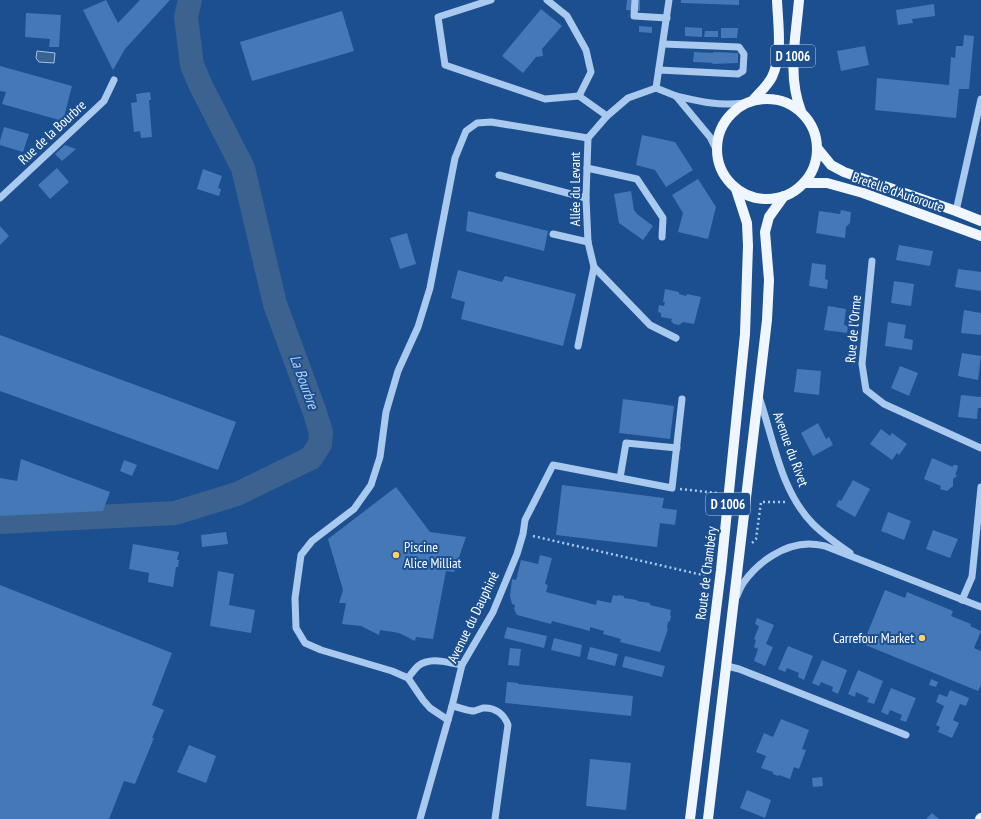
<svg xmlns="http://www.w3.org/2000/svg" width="981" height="819" viewBox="0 0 981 819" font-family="'PT Sans Narrow',sans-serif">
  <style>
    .water { fill: #3c6290; stroke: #9cc4f0 }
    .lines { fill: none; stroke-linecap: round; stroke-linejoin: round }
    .river { stroke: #3c6290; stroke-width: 24 }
    .building { fill: #4478b7 }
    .path { stroke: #a9c9ee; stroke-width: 2.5; stroke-dasharray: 2 3; stroke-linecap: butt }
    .minor { stroke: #a9c9ee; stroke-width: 7 }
    .major { stroke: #f0f6ff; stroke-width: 10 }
    .poi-dot { fill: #ffd166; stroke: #1b4f8f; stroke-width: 1.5 }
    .labels { text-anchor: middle; stroke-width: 4; stroke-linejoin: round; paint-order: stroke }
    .shield { fill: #1b4f8f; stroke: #bbcadd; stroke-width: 1 }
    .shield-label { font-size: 13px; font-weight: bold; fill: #fff }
    .street-label { font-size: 14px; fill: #fff; stroke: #1b4f8f }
    .poi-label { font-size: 14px; fill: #fff; stroke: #1b4f8f; text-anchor: start }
    .water-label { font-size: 15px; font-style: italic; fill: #b5d3f5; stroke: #1b4f8f }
  </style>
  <rect width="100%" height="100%" fill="#1b4f8f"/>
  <!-- water -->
  <polygon class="water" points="37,51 55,53 54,63 39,62 36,58"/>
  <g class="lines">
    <!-- river -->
    <polyline class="river" points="0,522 175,513 237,494 311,458 320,444 321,432 314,410 275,304 243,168 201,86 192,65 186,17 190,0"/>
  </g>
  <!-- building -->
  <g class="building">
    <polygon points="106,0 118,23 140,0 170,0 125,49 113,70 83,10"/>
    <polygon points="627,0 640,0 640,11 626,10"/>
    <polygon points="681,0 739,0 739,5 681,3"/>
    <polygon points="934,4 935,16 912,19 913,23 898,25 896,10"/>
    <polygon points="541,9 562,26 542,49 543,56 536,57 523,73 502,56"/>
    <polygon points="342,11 354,51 252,81 240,42"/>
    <polygon points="26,13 61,15 59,47 49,47 50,39 25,37"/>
    <polygon points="639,26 652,27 652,33 639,32"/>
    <polygon points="685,27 702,28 702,37 685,36"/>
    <polygon points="721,28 738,28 737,38 721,38"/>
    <polygon points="705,31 718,31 718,37 704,37"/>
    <polygon points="964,35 974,36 969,89 959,89 956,118 875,110 877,78 949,85 951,57 955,58 956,46 963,46"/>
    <polygon points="865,46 869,65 841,71 837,51"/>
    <polygon points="694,52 713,53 713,52 738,53 738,63 712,64 713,63 693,62"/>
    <polygon points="0,66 72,86 63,121 2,104 6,92 0,91"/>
    <polygon points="150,92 151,100 149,100 152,137 141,138 140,131 134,132 131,103 137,102 136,94"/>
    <polygon points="4,127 29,134 23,152 0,145 0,141"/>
    <polygon points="642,135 675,142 693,170 666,187 655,170 636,165"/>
    <polygon points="65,145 76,149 62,161 55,154"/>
    <polygon points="57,168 69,182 50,199 38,185"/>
    <polygon points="203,169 222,176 218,188 221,189 219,196 197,189"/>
    <polygon points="698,179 716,207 708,239 678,232 683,213 672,195"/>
    <polygon points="631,191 634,210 637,214 653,226 643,240 619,223 614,194"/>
    <polygon points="841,210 851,212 850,223 846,227 845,238 816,233 819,211 840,214"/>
    <polygon points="468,211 548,231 544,251 466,231"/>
    <polygon points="0,226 9,236 0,245"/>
    <polygon points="407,233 416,264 400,269 390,238"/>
    <polygon points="899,245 933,251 930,266 896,260"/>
    <polygon points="812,263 826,265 825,279 828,280 827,289 809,286"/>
    <polygon points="958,269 981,272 981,291 955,287"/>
    <polygon points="458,270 502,282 505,276 576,294 563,346 461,319 465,302 451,298"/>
    <polygon points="894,281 914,284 911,306 891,303"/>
    <polygon points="665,289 679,292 679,294 686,296 687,294 701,297 694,324 683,322 679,325 674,324 671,321 672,319 661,317 661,313 658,312 659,305 664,306 665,302 663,302"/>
    <polygon points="828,306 846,309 844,325 848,326 847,333 824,330"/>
    <polygon points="964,310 981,313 981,335 961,333"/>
    <polygon points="888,322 906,325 904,338 913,340 912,350 885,346"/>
    <polygon points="0,335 236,422 218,470 0,391"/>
    <polygon points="962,353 981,356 978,380 958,376"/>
    <polygon points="900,366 918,373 909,396 891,388"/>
    <polygon points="797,369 821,371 819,395 794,392"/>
    <polygon points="961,395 981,397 981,408 978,408 977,419 958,417"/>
    <polygon points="623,399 674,406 670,439 619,433"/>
    <polygon points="818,423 826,439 829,437 833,445 813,456 801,433"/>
    <polygon points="881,429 890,436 892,433 907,444 899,455 897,453 892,460 870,444"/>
    <polygon points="932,458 953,467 953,465 957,465 958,467 955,475 957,474 956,477 953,479 953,486 947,491 940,489 941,486 924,479"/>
    <polygon points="21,459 110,492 103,511 0,516 0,478 17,481"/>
    <polygon points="124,460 137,465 132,476 120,471"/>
    <polygon points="853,480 870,489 855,517 836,506 839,500 841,501"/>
    <polygon points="562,485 664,498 662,508 677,510 675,525 660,523 657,547 556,535"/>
    <polygon points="396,487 430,532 466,537 454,572 446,571 433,639 416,637 415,641 399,633 380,630 379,635 361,626 342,624 346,603 339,603 343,590 328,539"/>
    <polygon points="888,512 911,521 904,540 881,531"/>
    <polygon points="933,530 958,539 950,558 926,549"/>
    <polygon points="226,532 228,544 202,547 201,535"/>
    <polygon points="133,544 179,552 177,560 179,560 178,567 176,567 173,587 148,582 149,573 129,569"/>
    <polygon points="540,555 552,558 545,584 548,585 546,592 596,605 597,600 611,603 613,595 617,596 618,595 624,596 624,598 637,600 637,601 650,603 650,605 671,610 670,615 671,616 670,621 668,622 667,628 668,629 660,652 620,642 621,639 603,634 604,631 590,627 590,631 552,621 551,624 517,615 514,609 515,605 512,604 510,596 512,579 516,580 521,560 538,564"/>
    <polygon points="218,571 234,574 229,605 255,610 251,633 210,626"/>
    <polygon points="0,585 172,653 152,705 164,710 152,738 154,738 135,784 124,781 109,819 0,819"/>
    <polygon points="885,590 905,598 907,592 953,611 951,616 971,624 970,626 981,631 974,648 981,651 981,685 978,691 863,644"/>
    <polygon points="757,618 774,625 766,644 773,647 765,666 754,661 758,649 754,647 756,640 754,639 759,626 755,624"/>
    <polygon points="507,627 547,636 544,648 504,638"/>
    <polygon points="554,638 582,645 580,657 551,650"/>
    <polygon points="788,646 813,656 804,680 798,677 799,673 787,668 785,672 778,669"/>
    <polygon points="590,647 618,654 615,666 587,659"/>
    <polygon points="510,648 521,649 519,666 508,665"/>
    <polygon points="625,656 665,666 662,677 622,667"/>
    <polygon points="822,660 847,670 838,694 832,691 833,687 821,682 819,686 812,683"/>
    <polygon points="858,670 883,681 874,704 867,702 869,698 856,692 855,697 848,694"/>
    <polygon points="931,679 938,682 936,687 929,685"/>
    <polygon points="507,682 518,683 518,684 633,696 631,716 505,703"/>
    <polygon points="891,688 916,698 906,722 900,720 902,715 890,710 888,715 881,712"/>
    <polygon points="950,690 969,698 966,706 960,704 953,720 959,723 952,738 938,732 940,727 936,725 944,706 936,702 939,694 947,697"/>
    <polygon points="781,719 809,730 802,749 806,750 799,769 794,767 790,779 779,775 778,776 773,774 773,772 761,768 766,756 756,752 764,733 773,737"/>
    <polygon points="189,745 216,756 206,783 177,772"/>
    <polygon points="590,759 631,763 626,810 586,806"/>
    <polygon points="822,777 823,786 813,787 812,778"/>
    <polygon points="747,790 771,800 765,818 740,808"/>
    <polygon points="932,813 939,819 926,819"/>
  </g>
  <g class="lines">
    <!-- path -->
    <g class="path">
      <polyline points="680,489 717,493"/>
      <polyline points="533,536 707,576 708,570"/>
      <polyline points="752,543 756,539 761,502 785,502"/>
    </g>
    <!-- minor -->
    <g class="minor">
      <polyline points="491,0 438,17 445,65 545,99 579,96 607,116"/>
      <polyline points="547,0 567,16 586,50 591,72 579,96"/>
      <polyline points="635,0 634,16 667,18"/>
      <polyline points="659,70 738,74 743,71 744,54 739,47 663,44"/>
      <polyline points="656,88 669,0"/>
      <path d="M 716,149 L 710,137 L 676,96 C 702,102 717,106 745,103"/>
      <polyline points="587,168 637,179 663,218 662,237"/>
      <polyline points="499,175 586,198"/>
      <polyline points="0,198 104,101 114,80"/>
      <polyline points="956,211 981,99"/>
      <polyline points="553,234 588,242"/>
      <polyline points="872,261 862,364 866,390 884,404 981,448"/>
      <polyline points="594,267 650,325 676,338"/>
      <polyline points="578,346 594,267 588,242 586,198 588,138 607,116 628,98 656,88 676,96"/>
      <path d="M 759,397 C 774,440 780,490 813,524 C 824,535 837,544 850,553"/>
      <polyline points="620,478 626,443 677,448"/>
      <path d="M 737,596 C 739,591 741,586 744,582 C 758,562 784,544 809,544 C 814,544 820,545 825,546 L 981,607"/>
      <polyline points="962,600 972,577 981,487"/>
      <polyline points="727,666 739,669 906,735"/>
      <path d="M 408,678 C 411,674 414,670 418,666 C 431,656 448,663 462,665"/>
      <path d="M 452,706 C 459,707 467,711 474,711 C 477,710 480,709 483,708 C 495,707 504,714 508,725 L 495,819"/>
      <polyline points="448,720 430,708 423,700 408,678 392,671 321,650 305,643 296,628 295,598 301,555 312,541 354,509 371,485 380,457 386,412 398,371 418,327 430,288 455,158 466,131 477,123 491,122 588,138"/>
      <polyline points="420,819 452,706 462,665 493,612 517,554 523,534 525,520 553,465 672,488 682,399"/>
    </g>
    <!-- major -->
    <g class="major">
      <path d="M 799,0 C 796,37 787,75 801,111"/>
      <circle cx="767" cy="149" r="50"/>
      <path d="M 754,99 C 760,92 768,85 772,77 C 783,53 778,25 777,0"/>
      <polyline points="818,149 831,165 844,172 956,211 981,221"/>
      <polyline points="804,183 827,183 863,193 981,236"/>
      <polyline points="690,819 721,570 745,334 748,246 747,223 736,189"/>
      <polyline points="708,819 767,320 769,280 765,232 769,217 784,196"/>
      <polyline points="980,819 981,818"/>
    </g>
  </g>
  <!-- markers -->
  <g class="poi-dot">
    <circle cx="396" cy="555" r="4"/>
    <circle cx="922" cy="638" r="4"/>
  </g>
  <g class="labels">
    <!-- shield labels -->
    <g class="shield">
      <rect x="771" y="45" width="44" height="22" rx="3"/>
      <rect x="706" y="493" width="44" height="22" rx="3"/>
    </g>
    <g class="shield-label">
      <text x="793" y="61">D 1006</text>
      <text x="728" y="509">D 1006</text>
    </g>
    <!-- street labels -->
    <g class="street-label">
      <text transform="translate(52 132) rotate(-43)" y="5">Rue de la Bourbre</text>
      <text transform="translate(575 189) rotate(-90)" y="5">Allée du Levant</text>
      <text transform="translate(898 192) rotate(19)" y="5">Bretelle d'Autoroute</text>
      <text transform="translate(853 329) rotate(-85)" y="5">Rue de l'Orme</text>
      <text transform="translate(791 449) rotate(70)" y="5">Avenue du Rivet</text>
      <text transform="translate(706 573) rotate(-83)" y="5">Route de Chambéry</text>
      <text transform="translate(473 617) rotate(-64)" y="5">Avenue du Dauphiné</text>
    </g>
    <!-- poi labels -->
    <g class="poi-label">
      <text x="404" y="552">Piscine<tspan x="404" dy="16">Alice Milliat</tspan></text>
      <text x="914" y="643" text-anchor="end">Carrefour Market</text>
    </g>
    <!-- water labels -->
    <g class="water-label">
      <text transform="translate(304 382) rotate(70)" y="5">La Bourbre</text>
    </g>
  </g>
</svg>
